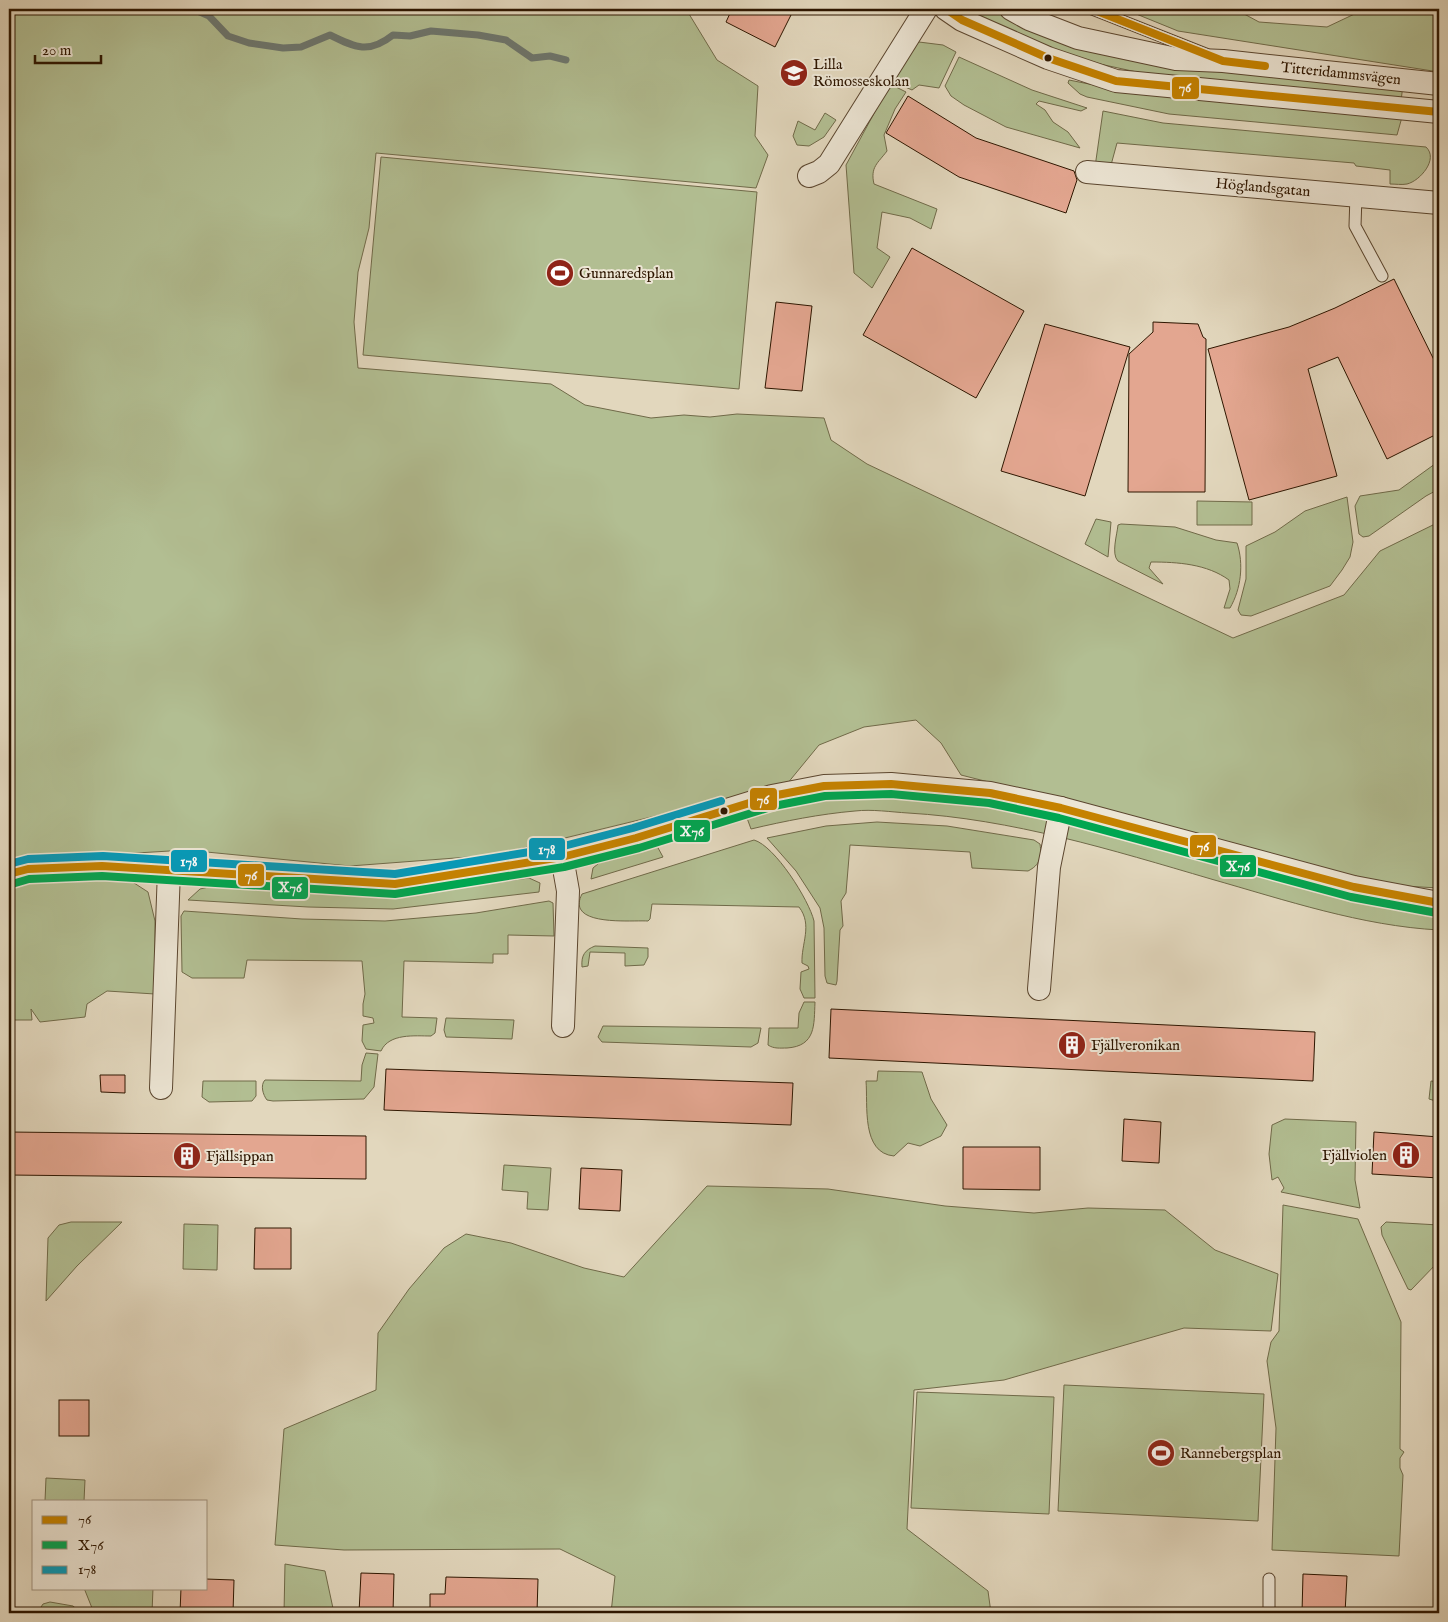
<svg xmlns="http://www.w3.org/2000/svg" width="1448" height="1622" viewBox="0 0 1448 1622" font-family="'IM FELL English',serif">
  <style>
    .green { fill: #b2be92; stroke: #706a49 }
    .lines { fill: none; stroke-linecap: round; stroke-linejoin: round }
    .stream { stroke: #6d776f; stroke-width: 7 }
    .building { fill: #e3a690; stroke: #2e1600 }
    .service-casing { stroke: #5b462f; stroke-width: 13 }
    .minor-casing { stroke: #5b462f; stroke-width: 24 }
    .service { stroke: #ece5d4; stroke-width: 11 }
    .minor { stroke: #ece5d4; stroke-width: 22 }
    .bus-1-casing { stroke: #ece5d4; stroke-width: 11 }
    .bus-2-casing { stroke: #ece5d4; stroke-width: 11 }
    .bus-3-casing { stroke: #ece5d4; stroke-width: 11 }
    .bus-1 { stroke: #c58200; stroke-width: 8 }
    .bus-2 { stroke: #00a651; stroke-width: 8 }
    .bus-3 { stroke: #059ab9; stroke-width: 8 }
    .bus-dot { fill: #2e1600; stroke: #ece5d4; stroke-width: 2 }
    .labels { text-anchor: middle; stroke-width: 4; stroke-linejoin: round; paint-order: stroke }
    .poi-label { font-size: 15px; fill: #2e1600; stroke: #ece5d4; text-anchor: start }
    .street-label { font-size: 15px; fill: #2e1600; stroke: #ece5d4 }
    .line-badge { stroke: #ece5d4; stroke-width: 2 }
    .badge-label { font-size: 14px; text-anchor: middle; font-weight: bold; fill: #fff }
  </style>
  <rect width="100%" height="100%" fill="#e2d7bd"/>
  <filter id="stains"><feTurbulence type="fractalNoise" baseFrequency=".004" numOctaves="4"/><feColorMatrix values="0 0 0 0 .2 0 0 0 0 .09 0 0 0 0 .02 0 0 0 .5 -.17"/></filter>
  <radialGradient id="worn" r=".72"><stop offset=".6" stop-color="#630" stop-opacity="0"/><stop offset="1" stop-color="#630" stop-opacity=".3"/></radialGradient>
  <!-- green -->
  <g class="green">
    <polygon points="9,9 686,9 717,60 758,86 755,136 768,155 756,188 376,153 369,228 358,272 354,322 358,368 551,384 585,405 651,418 684,415 710,417 737,414 824,418 831,440 867,464 1233,638 1344,595 1380,551 1439,522 1439,888 1349,883 1150,823 961,775 941,743 916,720 864,727 819,745 787,784 495,855 350,866 186,850 54,858 9,867"/>
    <polygon points="975,9 999,9 1040,30 1403,85 1401,101 1146,74 1086,61 1054,50 973,14"/>
    <polygon points="1124,9 1235,9 1259,22 1327,27 1365,9 1439,9 1439,72 1178,31"/>
    <polygon points="919,42 943,45 956,52 939,88 919,85 912,90 894,82 912,48"/>
    <polygon points="959,57 1032,90 1087,108 1081,111 1039,101 1036,104 1045,110 1053,122 1068,132 1080,148 1006,127 964,105 951,96 945,86"/>
    <polygon points="1069,80 1109,88 1402,117 1397,135 1169,114 1087,97 1080,94 1068,83"/>
    <path d="M 890,84 L 906,92 L 895,109 L 884,135 L 887,151 C 878,163 870,167 874,184 L 937,209 L 931,229 L 910,218 L 882,212 L 877,248 L 890,257 L 872,288 L 854,273 L 846,165 Z"/>
    <path d="M 1103,111 L 1163,123 L 1426,147 C 1439,159 1420,181 1407,184 C 1402,185 1395,184 1390,184 L 1390,170 L 1356,166 L 1354,163 L 1117,143 L 1111,165 L 1095,167 Z"/>
    <polygon points="825,113 836,120 824,137 809,146 797,145 793,136 798,121 815,130"/>
    <polygon points="381,157 757,192 739,389 363,355"/>
    <polygon points="1439,461 1439,489 1426,496 1369,536 1363,537 1359,534 1355,506 1360,496 1399,490"/>
    <polygon points="1347,497 1353,542 1350,557 1342,570 1330,586 1251,616 1241,615 1238,610 1246,579 1246,546 1275,532 1305,511"/>
    <polygon points="1197,501 1252,502 1252,525 1197,525"/>
    <polygon points="1096,519 1111,522 1108,557 1085,544"/>
    <path d="M 1121,524 L 1175,527 L 1216,540 L 1237,543 C 1244,564 1241,589 1230,608 L 1224,608 L 1230,589 L 1229,580 C 1207,564 1178,562 1151,562 L 1149,568 L 1163,584 L 1118,561 C 1111,554 1117,535 1118,525 Z"/>
    <path d="M 838,797 C 895,799 954,797 1011,809 C 1155,839 1293,896 1439,915 L 1439,930 C 1362,926 1285,900 1211,879 C 1112,850 1012,819 908,813 C 891,812 872,809 855,811 C 820,814 785,821 751,829 L 747,818 L 778,809 Z"/>
    <path d="M 877,822 L 947,826 L 1034,840 L 1040,844 C 1042,857 1040,865 1028,871 L 972,868 L 970,852 L 850,845 L 846,893 L 841,901 L 843,926 L 840,930 L 837,981 L 836,985 L 827,983 L 825,976 L 824,928 L 820,908 L 796,871 L 767,838 L 826,826 Z"/>
    <path d="M 754,840 C 775,846 809,900 814,921 L 815,998 L 804,998 L 800,989 L 801,972 L 809,969 L 808,966 L 802,963 C 801,944 813,925 799,907 L 652,904 L 650,919 L 648,921 C 631,920 565,927 582,894 Z"/>
    <polygon points="657,846 663,857 591,879 593,868 604,859"/>
    <polygon points="529,878 540,883 539,892 393,909 308,907 188,900 200,889 213,886 390,896"/>
    <polygon points="108,879 131,881 148,892 155,921 155,994 107,991 87,1004 85,1017 40,1022 31,1009 32,1020 9,1020 9,887 27,882"/>
    <path d="M 549,901 L 553,903 L 554,936 L 508,935 L 508,954 L 493,954 L 493,963 L 404,961 L 402,1017 L 437,1018 L 435,1033 L 431,1036 C 415,1036 389,1033 381,1051 L 366,1049 L 362,1041 L 363,1025 L 374,1023 L 373,1018 L 363,1016 L 363,1004 L 365,994 L 362,961 L 247,960 L 244,978 L 192,978 L 182,972 L 181,916 L 184,911 L 302,919 L 385,921 L 476,913 Z"/>
    <path d="M 595,946 L 648,948 L 648,957 L 644,965 L 625,966 L 625,953 L 590,952 L 588,966 L 582,967 C 581,955 585,950 595,946 Z"/>
    <path d="M 804,1002 L 815,1002 C 814,1025 816,1046 787,1048 C 780,1048 774,1049 768,1045 L 769,1028 L 798,1028 L 799,1013 Z"/>
    <polygon points="446,1018 514,1020 512,1039 446,1037 444,1030"/>
    <polygon points="603,1026 761,1028 758,1043 751,1047 602,1042 598,1037"/>
    <path d="M 366,1053 L 378,1054 L 374,1087 L 364,1099 L 273,1101 L 267,1100 C 263,1095 260,1085 265,1080 L 361,1081 L 362,1065 Z"/>
    <path d="M 878,1071 L 922,1072 L 931,1099 L 947,1125 L 941,1136 L 920,1146 L 908,1143 L 894,1156 C 861,1153 868,1105 866,1081 L 877,1081 Z"/>
    <polygon points="203,1081 256,1081 256,1096 252,1101 209,1102 202,1097"/>
    <polygon points="1431,1081 1439,1082 1439,1102 1429,1099"/>
    <polygon points="1285,1119 1356,1122 1355,1180 1360,1208 1281,1192 1284,1188 1278,1177 1272,1180 1269,1154 1272,1125"/>
    <polygon points="504,1165 551,1168 548,1210 527,1209 528,1192 502,1190"/>
    <polygon points="707,1186 828,1189 945,1206 1034,1213 1088,1208 1165,1210 1215,1250 1278,1274 1271,1331 1184,1328 1004,1380 914,1390 907,1529 988,1591 991,1613 611,1613 615,1576 560,1549 344,1550 275,1545 284,1429 376,1390 378,1333 409,1289 444,1248 466,1234 511,1243 584,1268 624,1277"/>
    <polygon points="1283,1205 1358,1219 1401,1322 1400,1449 1404,1452 1400,1458 1400,1468 1403,1475 1399,1556 1272,1550 1276,1428 1267,1361 1271,1342 1279,1331"/>
    <polygon points="71,1222 122,1222 77,1266 46,1301 48,1238 59,1225"/>
    <polygon points="1386,1222 1439,1225 1439,1261 1411,1290 1408,1289 1382,1235 1381,1227"/>
    <polygon points="184,1224 218,1225 217,1270 183,1269"/>
    <polygon points="1064,1385 1264,1394 1258,1521 1058,1511"/>
    <polygon points="917,1392 1054,1397 1049,1514 911,1508"/>
    <polygon points="46,1478 85,1480 84,1501 45,1501"/>
    <polygon points="285,1564 325,1571 334,1613 284,1613"/>
    <polygon points="84,1588 153,1588 152,1613 94,1613"/>
    <polygon points="50,1602 73,1606 81,1613 37,1613 43,1604"/>
  </g>
  <g class="lines">
    <!-- stream -->
    <path class="stream" d="M 193,9 L 209,16 L 228,36 L 249,43 L 283,48 L 301,47 L 330,35 C 356,48 369,54 393,35 L 410,36 L 431,31 L 478,35 L 506,40 L 532,58 L 550,56 L 566,60"/>
  </g>
  <!-- building -->
  <g class="building">
    <polygon points="732,9 794,9 775,47 726,22"/>
    <polygon points="908,96 976,138 1074,171 1077,180 1066,213 959,177 886,133"/>
    <polygon points="912,248 1024,311 976,398 863,335"/>
    <polygon points="1394,279 1439,370 1439,433 1387,459 1338,357 1308,369 1337,476 1249,500 1208,349 1289,327 1335,308"/>
    <polygon points="776,302 812,306 802,391 765,388"/>
    <polygon points="1153,322 1198,324 1203,337 1206,339 1205,492 1128,492 1129,354 1153,332"/>
    <polygon points="1045,324 1130,347 1085,496 1001,471"/>
    <polygon points="831,1009 1315,1032 1313,1081 829,1058"/>
    <polygon points="386,1069 793,1083 791,1125 384,1110"/>
    <polygon points="100,1075 125,1075 125,1093 101,1092"/>
    <polygon points="1124,1119 1161,1122 1159,1163 1122,1161"/>
    <polygon points="9,1132 366,1136 366,1179 9,1175"/>
    <polygon points="1374,1132 1439,1137 1439,1178 1372,1174"/>
    <polygon points="963,1147 1040,1147 1040,1190 963,1189"/>
    <polygon points="581,1168 622,1170 620,1211 579,1209"/>
    <polygon points="255,1228 291,1228 291,1269 254,1269"/>
    <rect x="59" y="1400" width="30" height="36"/>
    <polygon points="361,1573 394,1574 393,1613 359,1613"/>
    <polygon points="1303,1574 1347,1576 1345,1613 1302,1613"/>
    <polygon points="446,1577 538,1579 537,1613 430,1613 430,1594 445,1594"/>
    <polygon points="206,1579 234,1580 233,1613 180,1613 181,1588 206,1588"/>
  </g>
  <g class="lines">
    <defs>
      <g id="service">
        <polyline points="1092,9 1206,54"/>
        <polyline points="1356,195 1355,226 1382,276"/>
        <polyline points="1269,1579 1269,1613"/>
      </g>
      <g id="minor">
        <polyline points="946,9 962,20 1048,58 1116,81 1439,112"/>
        <polyline points="1011,9 1029,19 1078,38 1176,59 1223,61 1439,84"/>
        <polyline points="1087,172 1439,203"/>
        <polyline points="809,176 819,172 829,164 926,9"/>
        <polyline points="562,857 568,891 563,1026"/>
        <polyline points="9,874 28,869 102,866 395,884 562,857 636,838 772,796 824,786 891,784 990,793 1061,808 1354,887 1439,903"/>
        <polyline points="1039,989 1049,867 1061,808"/>
        <polyline points="161,1088 169,870"/>
      </g>
    </defs>
    <!-- service casing -->
    <use href="#service" class="service-casing"/>
    <!-- minor casing -->
    <use href="#minor" class="minor-casing"/>
    <!-- service -->
    <use href="#service" class="service"/>
    <!-- minor -->
    <use href="#minor" class="minor"/>
    <defs>
      <g id="bus-1">
        <polyline points="946,9 962,20 1048,58 1116,81 1439,112"/>
        <polyline points="1092,9 1223,61 1265,66"/>
        <polyline points="9,874 28,869 102,866 395,884 562,857 636,838 772,796 824,786 891,784 990,793 1061,808 1354,887 1439,903"/>
      </g>
      <polyline id="bus-2" points="12,884 29,879 102,876 395,894 564,867 639,848 774,806 825,796 891,794 989,803 1059,818 1351,897 1437,913"/>
      <polyline id="bus-3" points="9,864 28,859 103,856 395,874 560,847 633,828 721,801"/>
    </defs>
    <!-- bus-1 casing -->
    <use href="#bus-1" class="bus-1-casing"/>
    <!-- bus-2 casing -->
    <use href="#bus-2" class="bus-2-casing"/>
    <!-- bus-3 casing -->
    <use href="#bus-3" class="bus-3-casing"/>
    <!-- bus-1 -->
    <use href="#bus-1" class="bus-1"/>
    <!-- bus-2 -->
    <use href="#bus-2" class="bus-2"/>
    <!-- bus-3 -->
    <use href="#bus-3" class="bus-3"/>
  </g>
  <!-- icons -->
  <defs>
    <symbol id="school-disc" viewBox="-11 -11 22 22"><circle r="9.5" fill="#8f2418" stroke="#ece5d4"/><path d="M0-5L7-2L0 1L-7-2ZM-4 1L0 2.5L4 1V4Q0 6-4 4Z" fill="#fff"/></symbol>
    <symbol id="stadium-disc" viewBox="-11 -11 22 22"><circle r="9.5" fill="#8f2418" stroke="#ece5d4"/><path d="M0-5a6.5 5 0 1 0 0 10a6.5 5 0 1 0 0-10ZM-3.5-1.8h7v3.6h-7Z" fill="#fff"/></symbol>
    <symbol id="building-disc" viewBox="-11 -11 22 22"><circle r="9.5" fill="#8f2418" stroke="#ece5d4"/><path d="M-4-6H4V6H1V3H-1V6H-4ZM-2.5-4.3h1.7v1.8h-1.7ZM.8-4.3h1.7v1.8H.8ZM-2.5-1h1.7V.8h-1.7ZM.8-1h1.7V.8H.8Z" fill="#fff"/></symbol>
  </defs>
  <g fill-rule="evenodd">
    <use href="#school-disc" x="778" y="57" width="32" height="32"/>
    <use href="#stadium-disc" x="544" y="257" width="32" height="32"/>
    <use href="#building-disc" x="1056" y="1029" width="32" height="32"/>
    <use href="#building-disc" x="1390" y="1139" width="32" height="32"/>
    <use href="#building-disc" x="171" y="1140" width="32" height="32"/>
    <use href="#stadium-disc" x="1145" y="1437" width="32" height="32"/>
  </g>
  <!-- markers -->
  <g class="bus-dot">
    <circle cx="1048" cy="58" r="4.5"/>
    <circle cx="724" cy="811" r="4.5"/>
  </g>
  <g class="labels">
    <!-- poi labels -->
    <g class="poi-label">
      <text x="813" y="69">Lilla<tspan x="813" dy="17">Römosseskolan</tspan></text>
      <text x="579" y="278">Gunnaredsplan</text>
      <text x="1091" y="1050">Fjällveronikan</text>
      <text x="1387" y="1160" text-anchor="end">Fjällviolen</text>
      <text x="206" y="1161">Fjällsippan</text>
      <text x="1180" y="1458">Rannebergsplan</text>
    </g>
    <!-- street labels -->
    <g class="street-label">
      <text transform="translate(1341 73) rotate(6)" y="5">Titteridammsvägen</text>
      <text transform="translate(1263 187) rotate(5)" y="5">Höglandsgatan</text>
    </g>
  </g>
  <g class="line-badge">
    <rect x="1171" y="76" width="29" height="24" rx="5" fill="#c58200"/>
    <rect x="749" y="787" width="29" height="24" rx="5" fill="#c58200"/>
    <rect x="673" y="819" width="38" height="24" rx="5" fill="#00a651"/>
    <rect x="1189" y="834" width="28" height="24" rx="5" fill="#c58200"/>
    <rect x="528" y="837" width="38" height="24" rx="5" fill="#059ab9"/>
    <rect x="170" y="849" width="38" height="24" rx="5" fill="#059ab9"/>
    <rect x="1219" y="854" width="38" height="24" rx="5" fill="#00a651"/>
    <rect x="237" y="863" width="28" height="24" rx="5" fill="#c58200"/>
    <rect x="271" y="876" width="38" height="24" rx="5" fill="#00a651"/>
  </g>
  <g class="badge-label">
    <text x="1185" y="92">76</text>
    <text x="763" y="804">76</text>
    <text x="692" y="836">X76</text>
    <text x="1203" y="851">76</text>
    <text x="547" y="854">178</text>
    <text x="189" y="866">178</text>
    <text x="1238" y="871">X76</text>
    <text x="251" y="880">76</text>
    <text x="290" y="892">X76</text>
  </g>
  <!-- margin -->
  <rect width="1448" height="1622" fill="none" stroke="#e2d7bd" stroke-width="30"/>
  <rect x="10" y="10" width="1428" height="1602" fill="none" stroke="#2e1600" stroke-width="2.5"/>
  <rect x="15" y="15" width="1418" height="1592" fill="none" stroke="#2e1600"/>
  <!-- legend -->
  <rect x="32" y="1500" width="175" height="90" fill="#ece5d4" stroke="#a0927f"/>
  <rect x="42" y="1516" width="25" height="8" fill="#c58200" stroke="#a0927f"/>
  <text x="78" y="1524" font-size="15" fill="#2e1600">76</text>
  <rect x="42" y="1541" width="25" height="8" fill="#00a651" stroke="#a0927f"/>
  <text x="78" y="1550" font-size="15" fill="#2e1600">X76</text>
  <rect x="42" y="1566" width="25" height="8" fill="#059ab9" stroke="#a0927f"/>
  <text x="78" y="1574" font-size="15" fill="#2e1600">178</text>
  <!-- scale -->
  <path d="M35 55v8h66v-8" fill="none" stroke="#2e1600" stroke-width="2.5"/>
  <text x="42" y="55" font-size="15" fill="#2e1600" stroke="#ece5d4" stroke-width="4" paint-order="stroke">20 m</text>
  <rect width="100%" height="100%" filter="url(#stains)"/>
  <rect width="100%" height="100%" fill="url(#worn)"/>
</svg>
